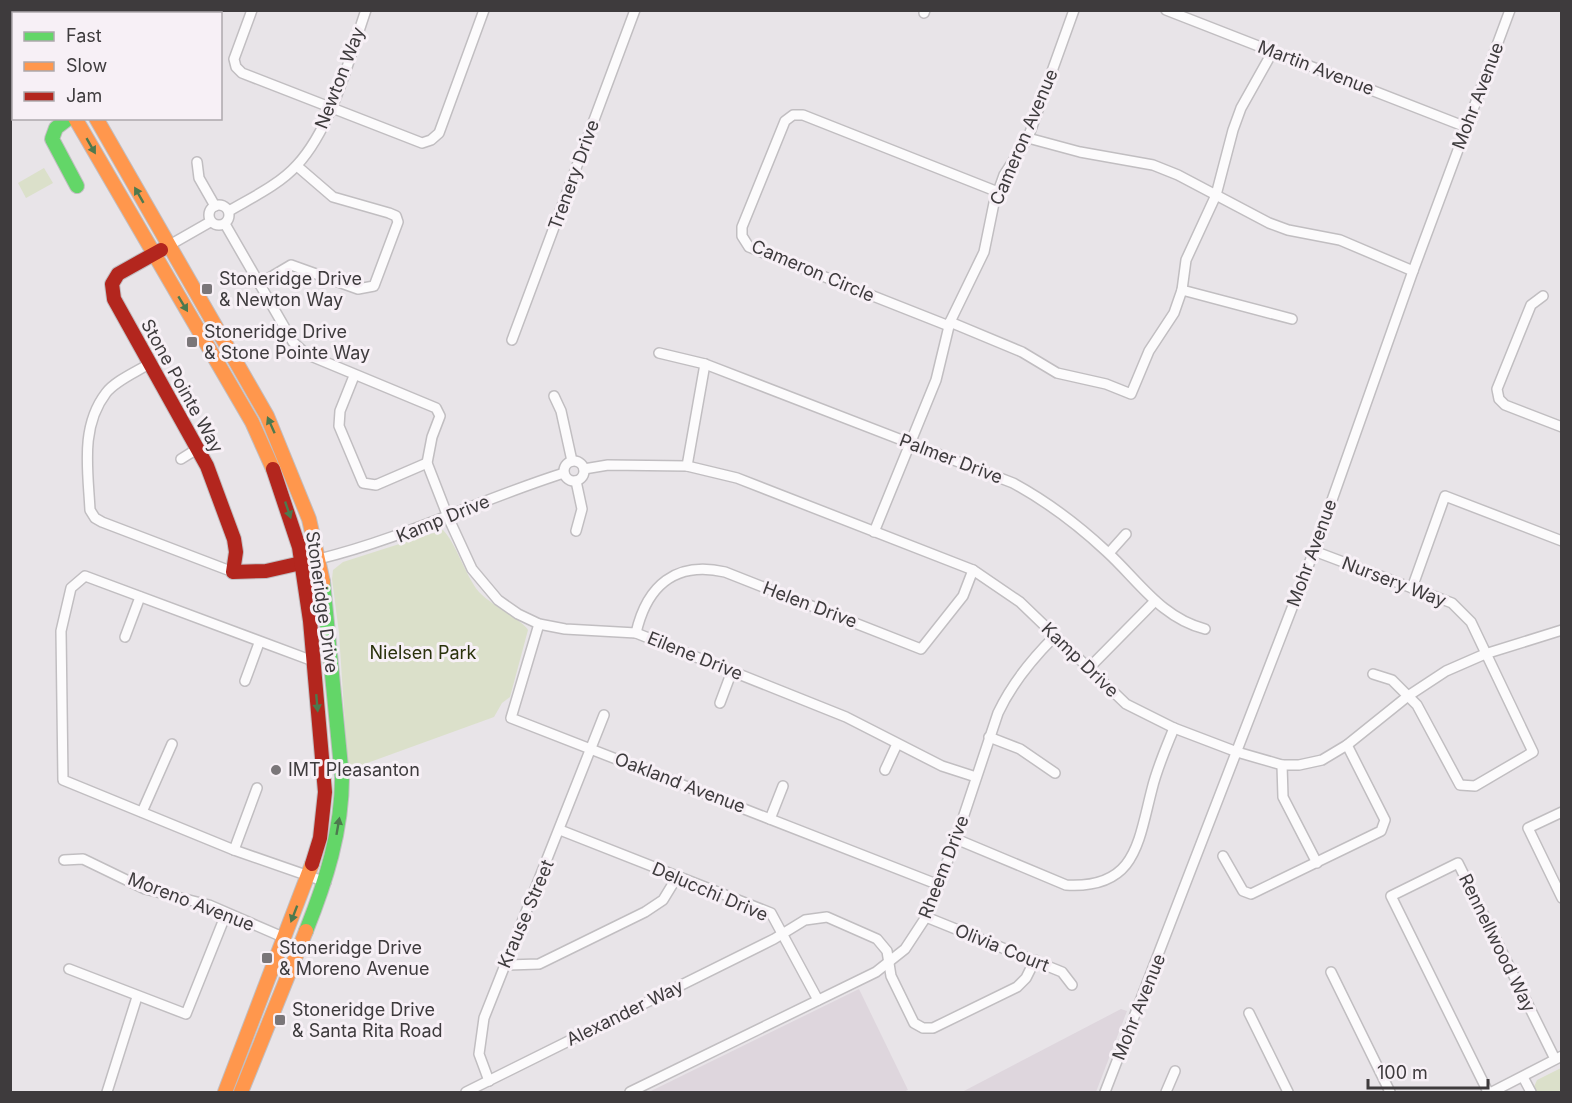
<svg xmlns="http://www.w3.org/2000/svg" width="1572" height="1103" viewBox="0 0 1572 1103" font-family="Inter,sans-serif">
  <style>
    .built { fill: #ded6dd }
    .green { fill: #dbe0ca }
    .lines { fill: none; stroke-linecap: round; stroke-linejoin: round }
    .street-casing { stroke: #c1bec1; stroke-width: 12 }
    .fast-casing { stroke: #c1bec1; stroke-width: 16 }
    .slow-casing { stroke: #c1bec1; stroke-width: 16 }
    .jam-casing { stroke: #c1bec1; stroke-width: 16 }
    .street { stroke: #fcfbfc; stroke-width: 9 }
    .fast { stroke: #63d668; stroke-width: 14 }
    .slow { stroke: #ff974d; stroke-width: 14 }
    .jam { stroke: #b3261e; stroke-width: 14 }
    .oneway { fill: #4d794e }
    .poi-dot { fill: #7a7679; stroke: #f7f0f6; stroke-width: 2 }
    .labels { text-anchor: middle; stroke-width: 6; stroke-linejoin: round; paint-order: stroke }
    .street-label { font-size: 18px; fill: #3e3b3d; stroke: #f7f0f6 }
    .poi-label { font-size: 18px; fill: #3e3b3d; stroke: #f7f0f6; text-anchor: start }
    .park-label { font-size: 18px; fill: #29310b; stroke: #f7f0f6 }
  </style>
  <rect width="100%" height="100%" fill="#e8e4e8"/>
  <!-- built -->
  <g class="built">
    <polygon points="859,989 908,1090 903,1092 649,1092"/>
    <polygon points="1121,1009 1127,1011 1096,1092 962,1092"/>
  </g>
  <!-- green -->
  <g class="green">
    <polygon points="44,168 53,183 26,198 18,183"/>
    <path d="M 443,530 C 456,543 465,575 479,592 C 491,605 522,620 528,630 L 510,697 L 502,703 L 494,717 L 348,770 L 339,633 L 332,579 L 333,570 L 343,562 Z"/>
    <polygon points="1561,1068 1561,1092 1536,1092 1534,1087 1537,1080"/>
  </g>
  <g class="lines">
    <defs>
      <g id="street">
        <polyline points="110,10 111,14"/>
        <polyline points="252,10 234,59 236,67 242,73 422,143 431,140 439,133 484,10"/>
        <polyline points="1166,10 1466,127"/>
        <polyline points="924,13 925,10"/>
        <polyline points="1028,138 1080,152 1153,165 1178,175 1269,223 1288,230 1340,240 1413,271"/>
        <polyline points="197,162 199,178 215,206"/>
        <circle cx="219" cy="215" r="10"/>
        <path d="M 229,211 C 251,198 279,185 297,165 C 332,127 349,59 366,10"/>
        <polyline points="225,224 293,342 306,354 436,408 440,416 432,437 427,463 448,517 472,569 498,600 518,614 539,624 565,629 636,633 846,717 942,766 976,777"/>
        <polyline points="168,246 210,222"/>
        <polyline points="259,284 291,265 358,289 374,286 398,222 396,216 389,213 333,197 297,166"/>
        <polyline points="1182,290 1292,319"/>
        <polyline points="1543,296 1531,305 1497,389 1499,399 1505,405 1562,427"/>
        <polyline points="950,322 1022,352 1057,373 1106,384 1131,394 1149,351 1174,313 1182,290 1186,260 1216,195 1233,130 1241,108 1273,51"/>
        <polyline points="949,326 749,247 742,236 742,227 785,121 793,115 803,115 998,192"/>
        <polyline points="512,340 635,10"/>
        <path d="M 659,353 L 705,364 L 1013,483 C 1048,502 1077,524 1106,551 C 1138,580 1161,618 1205,629"/>
        <path d="M 149,364 C 136,372 115,381 106,393 C 80,427 88,470 90,510 L 95,518 L 102,522 L 233,572"/>
        <polyline points="354,376 340,411 339,426 363,483 376,485 427,463"/>
        <polyline points="554,396 561,411 572,461"/>
        <polyline points="181,459 197,449"/>
        <circle cx="574" cy="471" r="10"/>
        <polyline points="687,466 705,364"/>
        <polyline points="584,469 608,465 687,466 737,478 973,570 1020,602 1126,704 1174,728 1237,752 1282,765 1299,765 1322,760 1347,745 1408,696 1446,671 1485,654 1562,630"/>
        <polyline points="576,531 582,509 576,481"/>
        <polyline points="874,532 936,380 950,322 984,252 994,203 1004,175 1028,138 1074,10"/>
        <polyline points="1314,551 1452,603 1471,622 1533,752 1475,786 1460,785 1417,705 1392,680 1373,674"/>
        <polyline points="1109,553 1126,534"/>
        <path d="M 319,559 C 405,538 481,499 564,473"/>
        <polyline points="1412,588 1445,496 1562,541"/>
        <polyline points="539,624 511,718 939,885"/>
        <path d="M 636,633 C 647,585 676,561 725,572 L 921,649 L 963,596 L 973,570"/>
        <polyline points="125,637 140,597"/>
        <polyline points="313,661 85,576 71,588 61,631 63,780 234,850 326,882"/>
        <polyline points="1088,669 1155,601"/>
        <polyline points="245,681 259,643"/>
        <polyline points="720,703 732,671"/>
        <polyline points="989,737 1020,749 1055,773"/>
        <polyline points="1282,765 1283,797 1317,863"/>
        <polyline points="885,770 897,744"/>
        <polyline points="142,812 172,744"/>
        <polyline points="1562,812 1528,828 1562,898"/>
        <polyline points="770,819 783,786"/>
        <polyline points="560,830 771,913 818,1000"/>
        <path d="M 956,839 L 1066,885 C 1136,889 1138,843 1152,789 C 1157,768 1166,748 1174,728"/>
        <polyline points="234,850 257,788"/>
        <polyline points="1223,856 1243,891 1251,894 1381,831 1385,820 1347,745"/>
        <polyline points="64,860 83,859 145,889 209,905 285,938"/>
        <polyline points="926,917 1062,972 1072,985"/>
        <polyline points="504,965 539,964 645,912 663,900 677,877"/>
        <polyline points="69,969 186,1014 226,914"/>
        <polyline points="1331,972 1390,1092"/>
        <polyline points="1249,1013 1288,1092"/>
        <polyline points="1523,1077 1531,1092"/>
        <polyline points="489,1081 479,1054 484,1018 604,715"/>
        <polyline points="107,1092 137,997"/>
        <polyline points="466,1092 774,939 805,920 827,917 877,939 887,951 891,976 914,1023 923,1028 933,1028 1017,987 1026,978 1035,960"/>
        <path d="M 630,1092 L 876,972 L 905,949 L 926,917 L 956,839 L 998,713 C 1012,683 1031,660 1054,637"/>
        <polyline points="1105,1092 1314,551 1413,271 1510,10"/>
        <polyline points="1166,1092 1175,1071"/>
        <polyline points="1488,1092 1391,896 1458,863 1555,1059"/>
        <polyline points="1492,1092 1562,1056"/>
      </g>
      <g id="fast">
        <polyline points="69,118 56,128 52,139 77,186"/>
        <path d="M 306,931 C 326,881 342,831 342,777 L 323,582"/>
      </g>
      <g id="slow">
        <polyline points="43,10 44,14"/>
        <polyline points="75,118 252,422 273,469"/>
        <polyline points="96,118 267,416 309,519 323,582"/>
        <polyline points="225,1092 312,864"/>
        <polyline points="241,1092 306,931"/>
      </g>
      <g id="jam">
        <polyline points="23,10 25,14"/>
        <polyline points="161,250 118,274 112,284 114,299 207,466 234,539 236,552 233,572 266,571 310,561"/>
        <polyline points="273,469 299,547 310,621 325,792 320,838 312,864"/>
      </g>
    </defs>
    <!-- street casing -->
    <use href="#street" class="street-casing"/>
    <!-- fast casing -->
    <use href="#fast" class="fast-casing"/>
    <!-- slow casing -->
    <use href="#slow" class="slow-casing"/>
    <!-- jam casing -->
    <use href="#jam" class="jam-casing"/>
    <!-- street -->
    <use href="#street" class="street"/>
    <!-- fast -->
    <use href="#fast" class="fast"/>
    <!-- slow -->
    <use href="#slow" class="slow"/>
    <!-- jam -->
    <use href="#jam" class="jam"/>
  </g>
  <!-- one-way arrows -->
  <defs><path id="oneway-solid" d="M-6-.8H1V-3.2L6.5 0L1 3.2V.8H-6Z" transform="scale(1.5)"/></defs>
  <g class="oneway">
    <use href="#oneway-solid" transform="translate(91 146) rotate(60)"/>
    <use href="#oneway-solid" transform="translate(139 195) rotate(-120)"/>
    <use href="#oneway-solid" transform="translate(183 304) rotate(59)"/>
    <use href="#oneway-solid" transform="translate(271 425) rotate(-114)"/>
    <use href="#oneway-solid" transform="translate(288 510) rotate(71)"/>
    <use href="#oneway-solid" transform="translate(317 703) rotate(85)"/>
    <use href="#oneway-solid" transform="translate(338 826) rotate(-80)"/>
    <use href="#oneway-solid" transform="translate(294 914) rotate(111)"/>
  </g>
  <!-- markers -->
  <g class="poi-dot">
    <rect x="201" y="283" width="12" height="12" rx="3"/>
    <rect x="186" y="336" width="12" height="12" rx="3"/>
    <circle cx="276" cy="770" r="6"/>
    <rect x="261" y="952" width="12" height="12" rx="3"/>
    <rect x="274" y="1014" width="12" height="12" rx="3"/>
  </g>
  <g class="labels">
    <!-- street labels -->
    <g class="street-label">
      <text transform="translate(1316 68) rotate(21)" y="6">Martin Avenue</text>
      <text transform="translate(340 78) rotate(-69)" y="6">Newton Way</text>
      <text transform="translate(1478 96) rotate(-69)" y="6">Mohr Avenue</text>
      <text transform="translate(1024 137) rotate(-67)" y="6">Cameron Avenue</text>
      <text transform="translate(574 175) rotate(-70)" y="6">Trenery Drive</text>
      <text transform="translate(813 271) rotate(23)" y="6">Cameron Circle</text>
      <text transform="translate(182 386) rotate(61)" y="6">Stone Pointe Way</text>
      <text transform="translate(951 459) rotate(21)" y="6">Palmer Drive</text>
      <text transform="translate(443 519) rotate(-22)" y="6">Kamp Drive</text>
      <text transform="translate(1312 553) rotate(-70)" y="6">Mohr Avenue</text>
      <text transform="translate(1394 582) rotate(21)" y="6">Nursery Way</text>
      <text transform="translate(322 602) rotate(82)" y="6">Stoneridge Drive</text>
      <text transform="translate(810 605) rotate(21)" y="6">Helen Drive</text>
      <text transform="translate(695 656) rotate(22)" y="6">Eilene Drive</text>
      <text transform="translate(1080 660) rotate(44)" y="6">Kamp Drive</text>
      <text transform="translate(680 783) rotate(21)" y="6">Oakland Avenue</text>
      <text transform="translate(944 867) rotate(-69)" y="6">Rheem Drive</text>
      <text transform="translate(710 892) rotate(23)" y="6">Delucchi Drive</text>
      <text transform="translate(191 902) rotate(21)" y="6">Moreno Avenue</text>
      <text transform="translate(526 914) rotate(-67)" y="6">Krause Street</text>
      <text transform="translate(1497 943) rotate(64)" y="6">Rennellwood Way</text>
      <text transform="translate(1002 948) rotate(22)" y="6">Olivia Court</text>
      <text transform="translate(1139 1007) rotate(-68)" y="6">Mohr Avenue</text>
      <text transform="translate(625 1013) rotate(-26)" y="6">Alexander Way</text>
    </g>
    <!-- poi labels -->
    <g class="poi-label">
      <text x="219" y="285">Stoneridge Drive<tspan x="219" dy="21">&amp; Newton Way</tspan></text>
      <text x="204" y="338">Stoneridge Drive<tspan x="204" dy="21">&amp; Stone Pointe Way</tspan></text>
      <text x="288" y="776">IMT Pleasanton</text>
      <text x="279" y="954">Stoneridge Drive<tspan x="279" dy="21">&amp; Moreno Avenue</tspan></text>
      <text x="292" y="1016">Stoneridge Drive<tspan x="292" dy="21">&amp; Santa Rita Road</tspan></text>
    </g>
    <!-- park labels -->
    <g class="park-label">
      <text x="423" y="659">Nielsen Park</text>
    </g>
  </g>
  <!-- border -->
  <rect width="1572" height="1103" fill="none" stroke="#3e3b3d" stroke-width="24"/>
  <!-- legend -->
  <rect x="12" y="12" width="210" height="108" fill="#f7f0f6" stroke="#ada8ac" stroke-width="1.5"/>
  <rect x="24" y="32" width="30" height="9" fill="#63d668" stroke="#ada8ac" stroke-width="1.5"/>
  <text x="66" y="42" font-size="18" fill="#3e3b3d">Fast</text>
  <rect x="24" y="62" width="30" height="9" fill="#ff974d" stroke="#ada8ac" stroke-width="1.5"/>
  <text x="66" y="72" font-size="18" fill="#3e3b3d">Slow</text>
  <rect x="24" y="92" width="30" height="9" fill="#b3261e" stroke="#ada8ac" stroke-width="1.5"/>
  <text x="66" y="102" font-size="18" fill="#3e3b3d">Jam</text>
  <!-- scale -->
  <path d="M1368 1079v9h120v-9" fill="none" stroke="#3e3b3d" stroke-width="3"/>
  <text x="1377" y="1079" font-size="18" fill="#3e3b3d" stroke="#f7f0f6" stroke-width="4.5" paint-order="stroke">100 m</text>
</svg>
